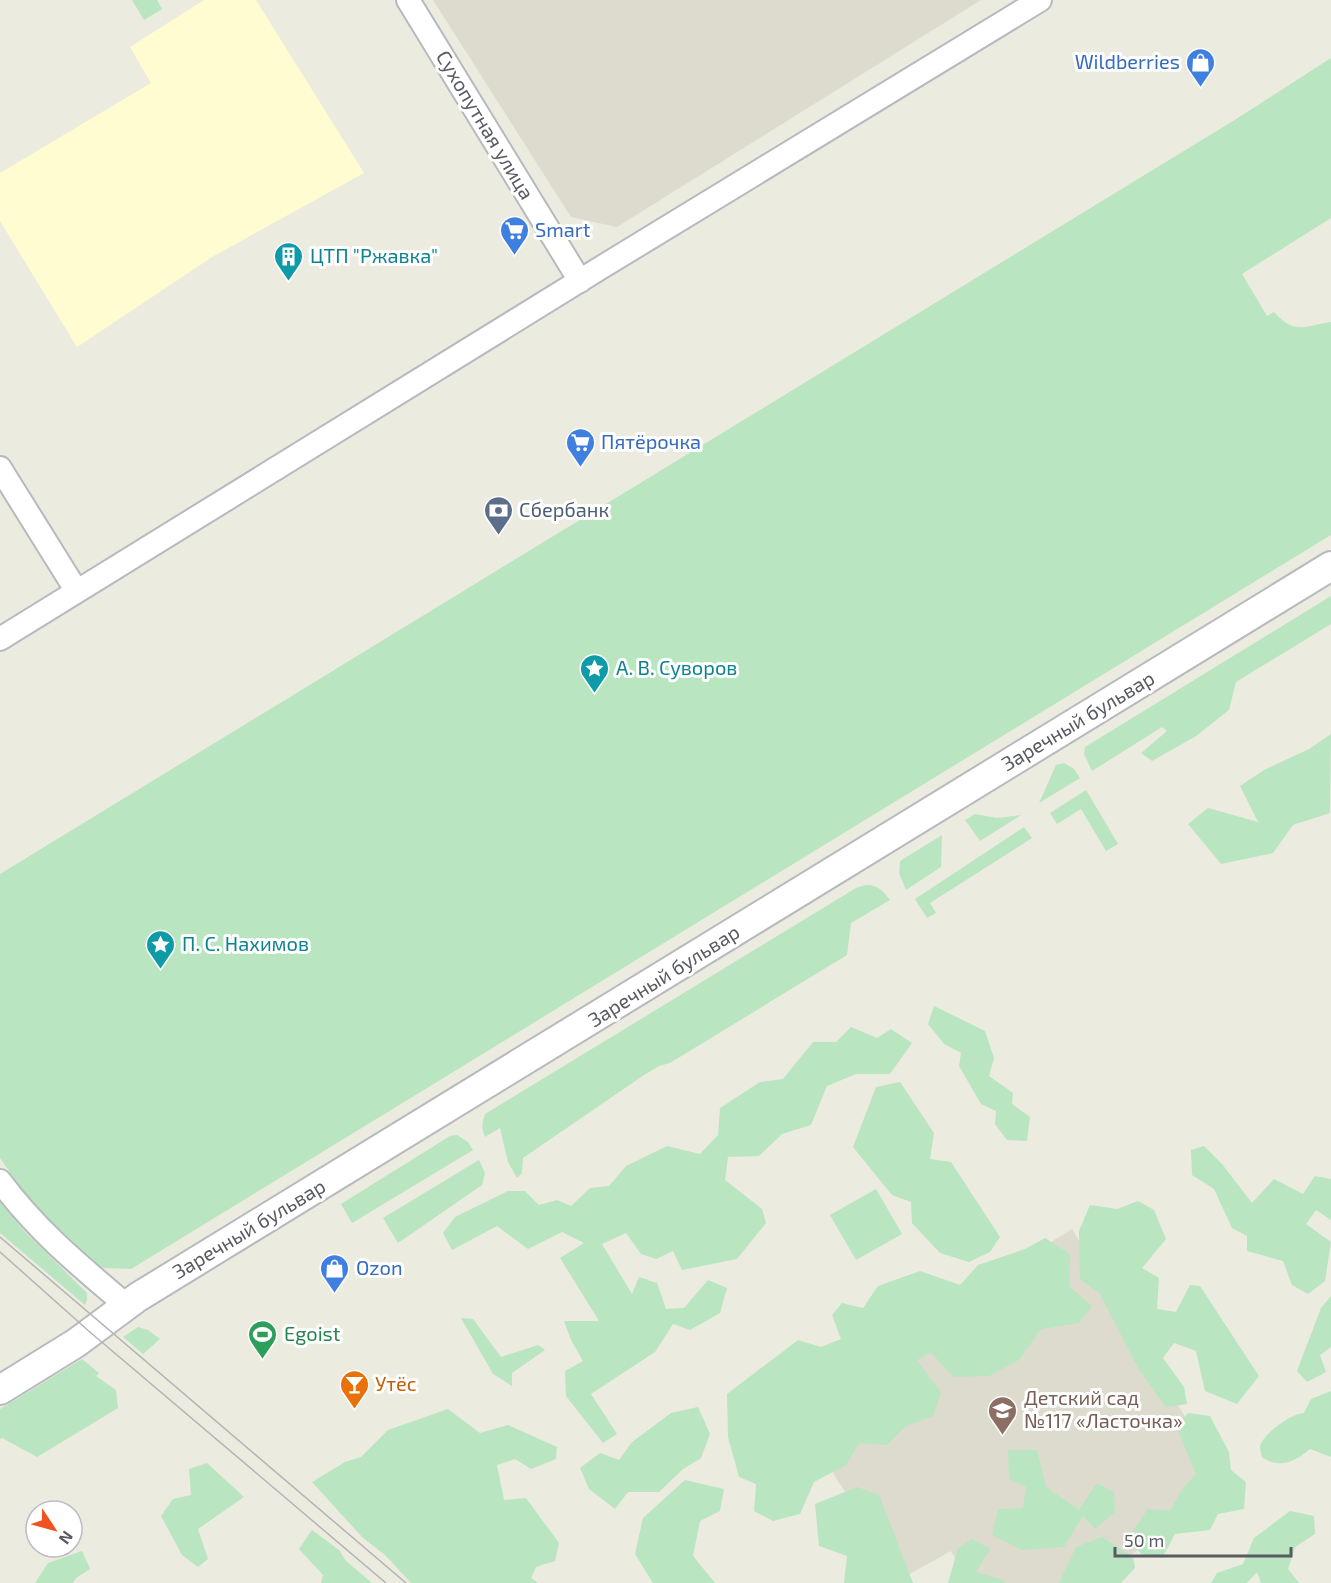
<svg xmlns="http://www.w3.org/2000/svg" width="1331" height="1583" viewBox="0 0 1331 1583" font-family="'Exo 2',sans-serif">
  <style>
    .commercial { fill: #fffcd1 }
    .education { fill: #dcdbce }
    .green { fill: #bae5c1 }
    .lines { fill: none; stroke-linecap: round; stroke-linejoin: round }
    .minor-casing { stroke: #b7b9bf; stroke-width: 26 }
    .tertiary-casing { stroke: #b7b9bf; stroke-width: 32 }
    .minor { stroke: #fff; stroke-width: 22 }
    .tertiary { stroke: #fff; stroke-width: 28 }
    .tram { stroke: #b3b4b4; stroke-width: 1.5 }
    .labels { text-anchor: middle; stroke-width: 6; stroke-linejoin: round; paint-order: stroke }
    .shop-label { font-size: 20px; fill: #366cbe; stroke: #fff; text-anchor: start }
    .street-label { font-size: 20px; fill: #585b61; stroke: #fff }
    .culture-label { font-size: 20px; fill: #0d838f; stroke: #fff; text-anchor: start }
    .service-label { font-size: 20px; fill: #4e5e75; stroke: #fff; text-anchor: start }
    .leisure-label { font-size: 20px; fill: #27864d; stroke: #fff; text-anchor: start }
    .food-label { font-size: 20px; fill: #c56008; stroke: #fff; text-anchor: start }
    .education-label { font-size: 20px; fill: #785e54; stroke: #fff; text-anchor: start }
  </style>
  <rect width="100%" height="100%" fill="#ecebdf"/>
  <!-- commercial -->
  <polygon class="commercial" points="204,0 256,0 364,173 212,257 77,347 0,221 0,173 151,83 130,47"/>
  <!-- education -->
  <g class="education">
    <polygon points="433,0 981,0 617,227 571,217"/>
    <polygon points="1072,1229 1231,1493 1085,1583 971,1583 951,1551 908,1575 893,1565 836,1478 790,1401"/>
  </g>
  <!-- green -->
  <g class="green">
    <polygon points="132,0 157,0 162,9 144,20"/>
    <path d="M 1331,58 L 1331,218 L 1242,274 L 1267,316 L 1274,312 C 1295,336 1307,325 1331,322 L 1331,535 L 131,1269 L 103,1268 L 92,1262 L 46,1217 L 21,1188 L 0,1158 L 0,874 L 1233,121 Z"/>
    <polygon points="1331,596 1331,624 1236,682 1229,710 1196,736 1152,761 1141,753 1167,731 1162,727 1092,771 1084,754 1085,747"/>
    <polygon points="1331,734 1330,813 1293,825 1273,853 1221,864 1188,824 1208,808 1258,822 1240,786 1264,770 1309,749"/>
    <polygon points="1064,763 1074,769 1080,778 1039,803 1056,765"/>
    <polygon points="1086,790 1118,844 1106,851 1081,809 1057,824 1050,813"/>
    <polygon points="975,814 997,818 1021,815 980,841 965,820"/>
    <polygon points="1024,827 1032,838 930,903 936,913 927,918 915,899"/>
    <polygon points="942,835 941,867 906,890 899,873 900,861"/>
    <path d="M 866,885 C 878,885 883,891 890,900 L 851,923 L 847,955 L 670,1063 L 659,1066 L 644,1075 L 523,1158 L 522,1173 L 517,1178 L 508,1162 L 500,1128 L 485,1137 C 481,1128 482,1123 485,1114 L 856,888 Z"/>
    <polygon points="934,1006 985,1031 994,1058 989,1076 1013,1093 1012,1104 1030,1117 1027,1141 1007,1140 995,1124 996,1111 981,1104 959,1066 961,1053 944,1044 928,1024"/>
    <polygon points="851,1027 877,1038 891,1029 912,1043 890,1074 856,1074 827,1086 811,1125 782,1134 759,1156 728,1157 725,1180 762,1209 766,1223 737,1259 682,1270 673,1251 656,1259 641,1254 626,1233 602,1244 632,1294 639,1277 657,1283 666,1309 684,1308 708,1280 727,1288 720,1313 690,1330 673,1324 655,1352 591,1394 617,1434 603,1443 566,1396 565,1371 583,1361 571,1340 564,1321 599,1321 560,1258 584,1243 562,1232 528,1249 497,1226 452,1250 443,1233 455,1217 508,1191 525,1191 539,1205 557,1200 571,1206 590,1188 609,1186 626,1166 667,1146 700,1154 718,1135 720,1108 760,1082 783,1079 813,1042 836,1042"/>
    <polygon points="900,1082 934,1133 930,1159 951,1162 1000,1237 990,1252 969,1262 940,1253 912,1223 911,1202 892,1195 853,1147 876,1087"/>
    <polygon points="457,1135 468,1142 473,1150 352,1223 341,1204 450,1136"/>
    <polygon points="1204,1146 1222,1164 1252,1203 1274,1179 1303,1194 1315,1176 1331,1179 1331,1220 1316,1210 1306,1224 1331,1242 1325,1281 1308,1294 1292,1285 1283,1261 1247,1251 1247,1236 1232,1228 1214,1189 1192,1175 1191,1150"/>
    <polygon points="479,1160 485,1173 482,1185 398,1243 383,1218"/>
    <polygon points="876,1189 902,1234 856,1260 830,1215"/>
    <polygon points="1138,1201 1154,1210 1166,1239 1142,1268 1159,1278 1157,1309 1176,1312 1190,1285 1200,1286 1259,1376 1237,1404 1205,1391 1196,1351 1174,1343 1163,1358 1184,1387 1187,1404 1166,1407 1138,1368 1100,1294 1080,1279 1079,1231 1090,1205 1117,1209"/>
    <polygon points="0,1202 23,1230 87,1293 87,1300 85,1305 0,1233"/>
    <polygon points="1045,1238 1070,1254 1069,1286 1092,1306 1079,1323 1041,1329 1019,1360 989,1376 953,1377 931,1352 917,1360 941,1393 933,1416 906,1426 887,1445 859,1443 846,1465 814,1482 800,1514 773,1521 754,1511 756,1484 739,1477 728,1437 727,1394 798,1340 821,1347 841,1339 832,1315 842,1303 863,1308 878,1286 920,1271 960,1285 978,1265 1025,1249"/>
    <polygon points="1331,1296 1331,1347 1320,1355 1326,1372 1307,1382 1297,1371 1321,1308"/>
    <polygon points="461,1318 473,1319 501,1357 538,1345 545,1350 512,1373 512,1386 493,1374"/>
    <polygon points="138,1327 148,1330 160,1339 143,1354 123,1337"/>
    <polygon points="82,1359 99,1373 96,1376 116,1390 118,1408 37,1457 2,1438 0,1439 0,1409"/>
    <path d="M 1331,1391 L 1331,1457 L 1310,1449 C 1295,1462 1278,1469 1262,1457 C 1262,1457 1260,1448 1260,1447 C 1262,1434 1292,1413 1304,1413 L 1311,1399 Z"/>
    <polygon points="698,1407 710,1434 701,1458 683,1469 659,1492 628,1492 615,1509 589,1489 580,1468 600,1453 619,1460 632,1442 671,1413"/>
    <polygon points="448,1409 480,1433 508,1425 557,1447 556,1459 531,1469 515,1459 497,1465 504,1500 526,1498 559,1543 555,1561 536,1567 531,1578 538,1583 411,1583 385,1555 363,1538 312,1482 345,1462 361,1457 388,1430"/>
    <polygon points="1188,1413 1210,1416 1229,1452 1231,1470 1246,1482 1244,1509 1218,1514 1210,1530 1175,1534 1162,1558 1141,1554 1129,1537 1148,1509 1170,1511 1182,1489 1196,1474 1177,1428"/>
    <polygon points="1008,1450 1037,1450 1046,1487 1079,1510 1097,1483 1114,1492 1115,1512 1095,1529 1083,1516 1064,1547 1022,1550 992,1535 998,1509 1023,1508 1026,1487 1009,1479"/>
    <polygon points="207,1463 244,1497 198,1529 208,1559 198,1567 182,1555 161,1516 173,1499 191,1495 189,1469"/>
    <polygon points="685,1480 724,1489 720,1511 700,1521 693,1556 715,1583 653,1583 635,1554 643,1518"/>
    <polygon points="857,1487 879,1495 913,1583 844,1583 847,1556 819,1546 815,1504"/>
    <polygon points="1290,1511 1314,1516 1315,1534 1295,1547 1288,1569 1299,1583 1261,1583 1257,1572 1247,1583 1211,1583 1217,1573 1243,1564 1254,1538"/>
    <polygon points="312,1530 339,1550 346,1561 372,1583 321,1583 323,1575 299,1549"/>
    <polygon points="1102,1537 1133,1557 1135,1568 1121,1583 1059,1583 1076,1547"/>
    <polygon points="972,1539 990,1549 976,1572 1003,1580 1005,1583 948,1583 958,1548"/>
    <polygon points="82,1551 90,1569 76,1578 73,1583 35,1583 48,1563"/>
  </g>
  <g class="lines">
    <defs>
      <g id="minor">
        <polyline points="408,0 580,281"/>
        <polyline points="0,468 76,590"/>
        <polyline points="0,639 602,267 1040,0"/>
        <path d="M 0,1181 C 37,1231 80,1266 126,1305"/>
      </g>
      <polyline id="tertiary" points="0,1390 76,1343 138,1297 1331,566"/>
    </defs>
    <!-- minor casing -->
    <use href="#minor" class="minor-casing"/>
    <!-- tertiary casing -->
    <use href="#tertiary" class="tertiary-casing"/>
    <!-- minor -->
    <use href="#minor" class="minor"/>
    <!-- tertiary -->
    <use href="#tertiary" class="tertiary"/>
    <!-- tram -->
    <g class="tram">
      <polyline points="0,1237 406,1583"/>
      <polyline points="0,1252 91,1333 386,1583"/>
    </g>
  </g>
  <!-- icons -->
  <defs>
    <symbol id="shop-pin" viewBox="-11 -11 22 30"><path d="M0 17L-7.5 6A9.5 9.5 0 1 1 7.5 6Z" fill="#3f7fe0" stroke="#fff"/><path d="M-5-2.5h2.3a2.7 3.5 0 0 1 5.4 0H5L5.5 6h-11ZM-1.5-2.5h3a1.5 2.3 0 0 0-3 0Z" fill="#fff"/></symbol>
    <symbol id="supermarket-pin" viewBox="-11 -11 22 30"><path d="M0 17L-7.5 6A9.5 9.5 0 1 1 7.5 6Z" fill="#3f7fe0" stroke="#fff"/><path d="M-6-5.5h2.5l.6 2H6L4.5 2H-2.5L-4.4-4H-6ZM-1.5 3.2a1.3 1.3 0 1 0 .1 0ZM3 3.2a1.3 1.3 0 1 0 .1 0Z" fill="#fff"/></symbol>
    <symbol id="building-pin" viewBox="-11 -11 22 30"><path d="M0 17L-7.5 6A9.5 9.5 0 1 1 7.5 6Z" fill="#0f9aa8" stroke="#fff"/><path d="M-4-6H4V6H1V3H-1V6H-4ZM-2.5-4.3h1.7v1.8h-1.7ZM.8-4.3h1.7v1.8H.8ZM-2.5-1h1.7V.8h-1.7ZM.8-1h1.7V.8H.8Z" fill="#fff"/></symbol>
    <symbol id="bank-pin" viewBox="-11 -11 22 30"><path d="M0 17L-7.5 6A9.5 9.5 0 1 1 7.5 6Z" fill="#5c6f8a" stroke="#fff"/><path d="M-6-4H6V4H-6ZM0-2.3a2.3 2.3 0 1 0 0 4.6a2.3 2.3 0 1 0 0-4.6Z" fill="#fff"/></symbol>
    <symbol id="sight-pin" viewBox="-11 -11 22 30"><path d="M0 17L-7.5 6A9.5 9.5 0 1 1 7.5 6Z" fill="#0f9aa8" stroke="#fff"/><path d="M0-6L1.8-2.2L6-1.7L2.9 1.2L3.7 5.4L0 3.3L-3.7 5.4L-2.9 1.2L-6-1.7L-1.8-2.2Z" fill="#fff"/></symbol>
    <symbol id="stadium-pin" viewBox="-11 -11 22 30"><path d="M0 17L-7.5 6A9.5 9.5 0 1 1 7.5 6Z" fill="#2e9e5b" stroke="#fff"/><path d="M0-5a6.5 5 0 1 0 0 10a6.5 5 0 1 0 0-10ZM-3.5-1.8h7v3.6h-7Z" fill="#fff"/></symbol>
    <symbol id="bar-pin" viewBox="-11 -11 22 30"><path d="M0 17L-7.5 6A9.5 9.5 0 1 1 7.5 6Z" fill="#e8710a" stroke="#fff"/><path d="M-6-5H6L.8 .8V4.5H3.5V6h-7V4.5H-.8V.8Z" fill="#fff"/></symbol>
    <symbol id="school-pin" viewBox="-11 -11 22 30"><path d="M0 17L-7.5 6A9.5 9.5 0 1 1 7.5 6Z" fill="#8d6e63" stroke="#fff"/><path d="M0-5L7-2L0 1L-7-2ZM-4 1L0 2.5L4 1V4Q0 6-4 4Z" fill="#fff"/></symbol>
  </defs>
  <g fill-rule="evenodd">
    <use href="#shop-pin" x="1184" y="46" width="33" height="45"/>
    <use href="#supermarket-pin" x="498" y="214" width="33" height="45"/>
    <use href="#building-pin" x="272" y="240" width="33" height="45"/>
    <use href="#supermarket-pin" x="564" y="426" width="33" height="45"/>
    <use href="#bank-pin" x="482" y="494" width="33" height="45"/>
    <use href="#sight-pin" x="578" y="652" width="33" height="45"/>
    <use href="#sight-pin" x="144" y="928" width="33" height="45"/>
    <use href="#shop-pin" x="318" y="1252" width="33" height="45"/>
    <use href="#stadium-pin" x="246" y="1318" width="33" height="45"/>
    <use href="#bar-pin" x="338" y="1368" width="33" height="45"/>
    <use href="#school-pin" x="986" y="1394" width="33" height="45"/>
  </g>
  <g class="labels">
    <!-- shop labels -->
    <g class="shop-label">
      <text x="1180" y="69" text-anchor="end">Wildberries</text>
      <text x="535" y="237">Smart</text>
      <text x="601" y="449">Пятёрочка</text>
      <text x="356" y="1275">Ozon</text>
    </g>
    <!-- street labels -->
    <g class="street-label">
      <text transform="translate(485 125) rotate(59)" y="7">Сухопутная улица</text>
      <text transform="translate(1078 721) rotate(-31)" y="7">Заречный бульвар</text>
      <text transform="translate(664 976) rotate(-32)" y="7">Заречный бульвар</text>
      <text transform="translate(249 1229) rotate(-31)" y="7">Заречный бульвар</text>
    </g>
    <!-- culture labels -->
    <g class="culture-label">
      <text x="310" y="263">ЦТП "Ржавка"</text>
      <text x="616" y="675">А. В. Суворов</text>
      <text x="182" y="951">П. С. Нахимов</text>
    </g>
    <!-- service labels -->
    <g class="service-label">
      <text x="519" y="517">Сбербанк</text>
    </g>
    <!-- leisure labels -->
    <g class="leisure-label">
      <text x="284" y="1341">Egoist</text>
    </g>
    <!-- food labels -->
    <g class="food-label">
      <text x="375" y="1391">Утёс</text>
    </g>
    <!-- education labels -->
    <g class="education-label">
      <text x="1024" y="1405">Детский сад<tspan x="1024" dy="23">№117 «Ласточка»</tspan></text>
    </g>
  </g>
  <!-- north arrow -->
  <g transform="translate(54 1529) rotate(126)"><circle r="28" fill="#ffffff" stroke="#bcbdc0" stroke-width="1.5"/>
  <path d="M0-4.5L10 22L0 15L-10 22Z" fill="#ef5322"/>
  <text y="-9" font-size="16" font-weight="bold" text-anchor="middle" fill="#585b61">N</text>
  </g>
  <!-- scale -->
  <path d="M1115 1547v9h176v-9" fill="none" stroke="#585b61" stroke-width="3"/>
  <text x="1124" y="1547" font-size="18" fill="#585b61" stroke="#ffffff" stroke-width="4.5" paint-order="stroke">50 m</text>
</svg>
